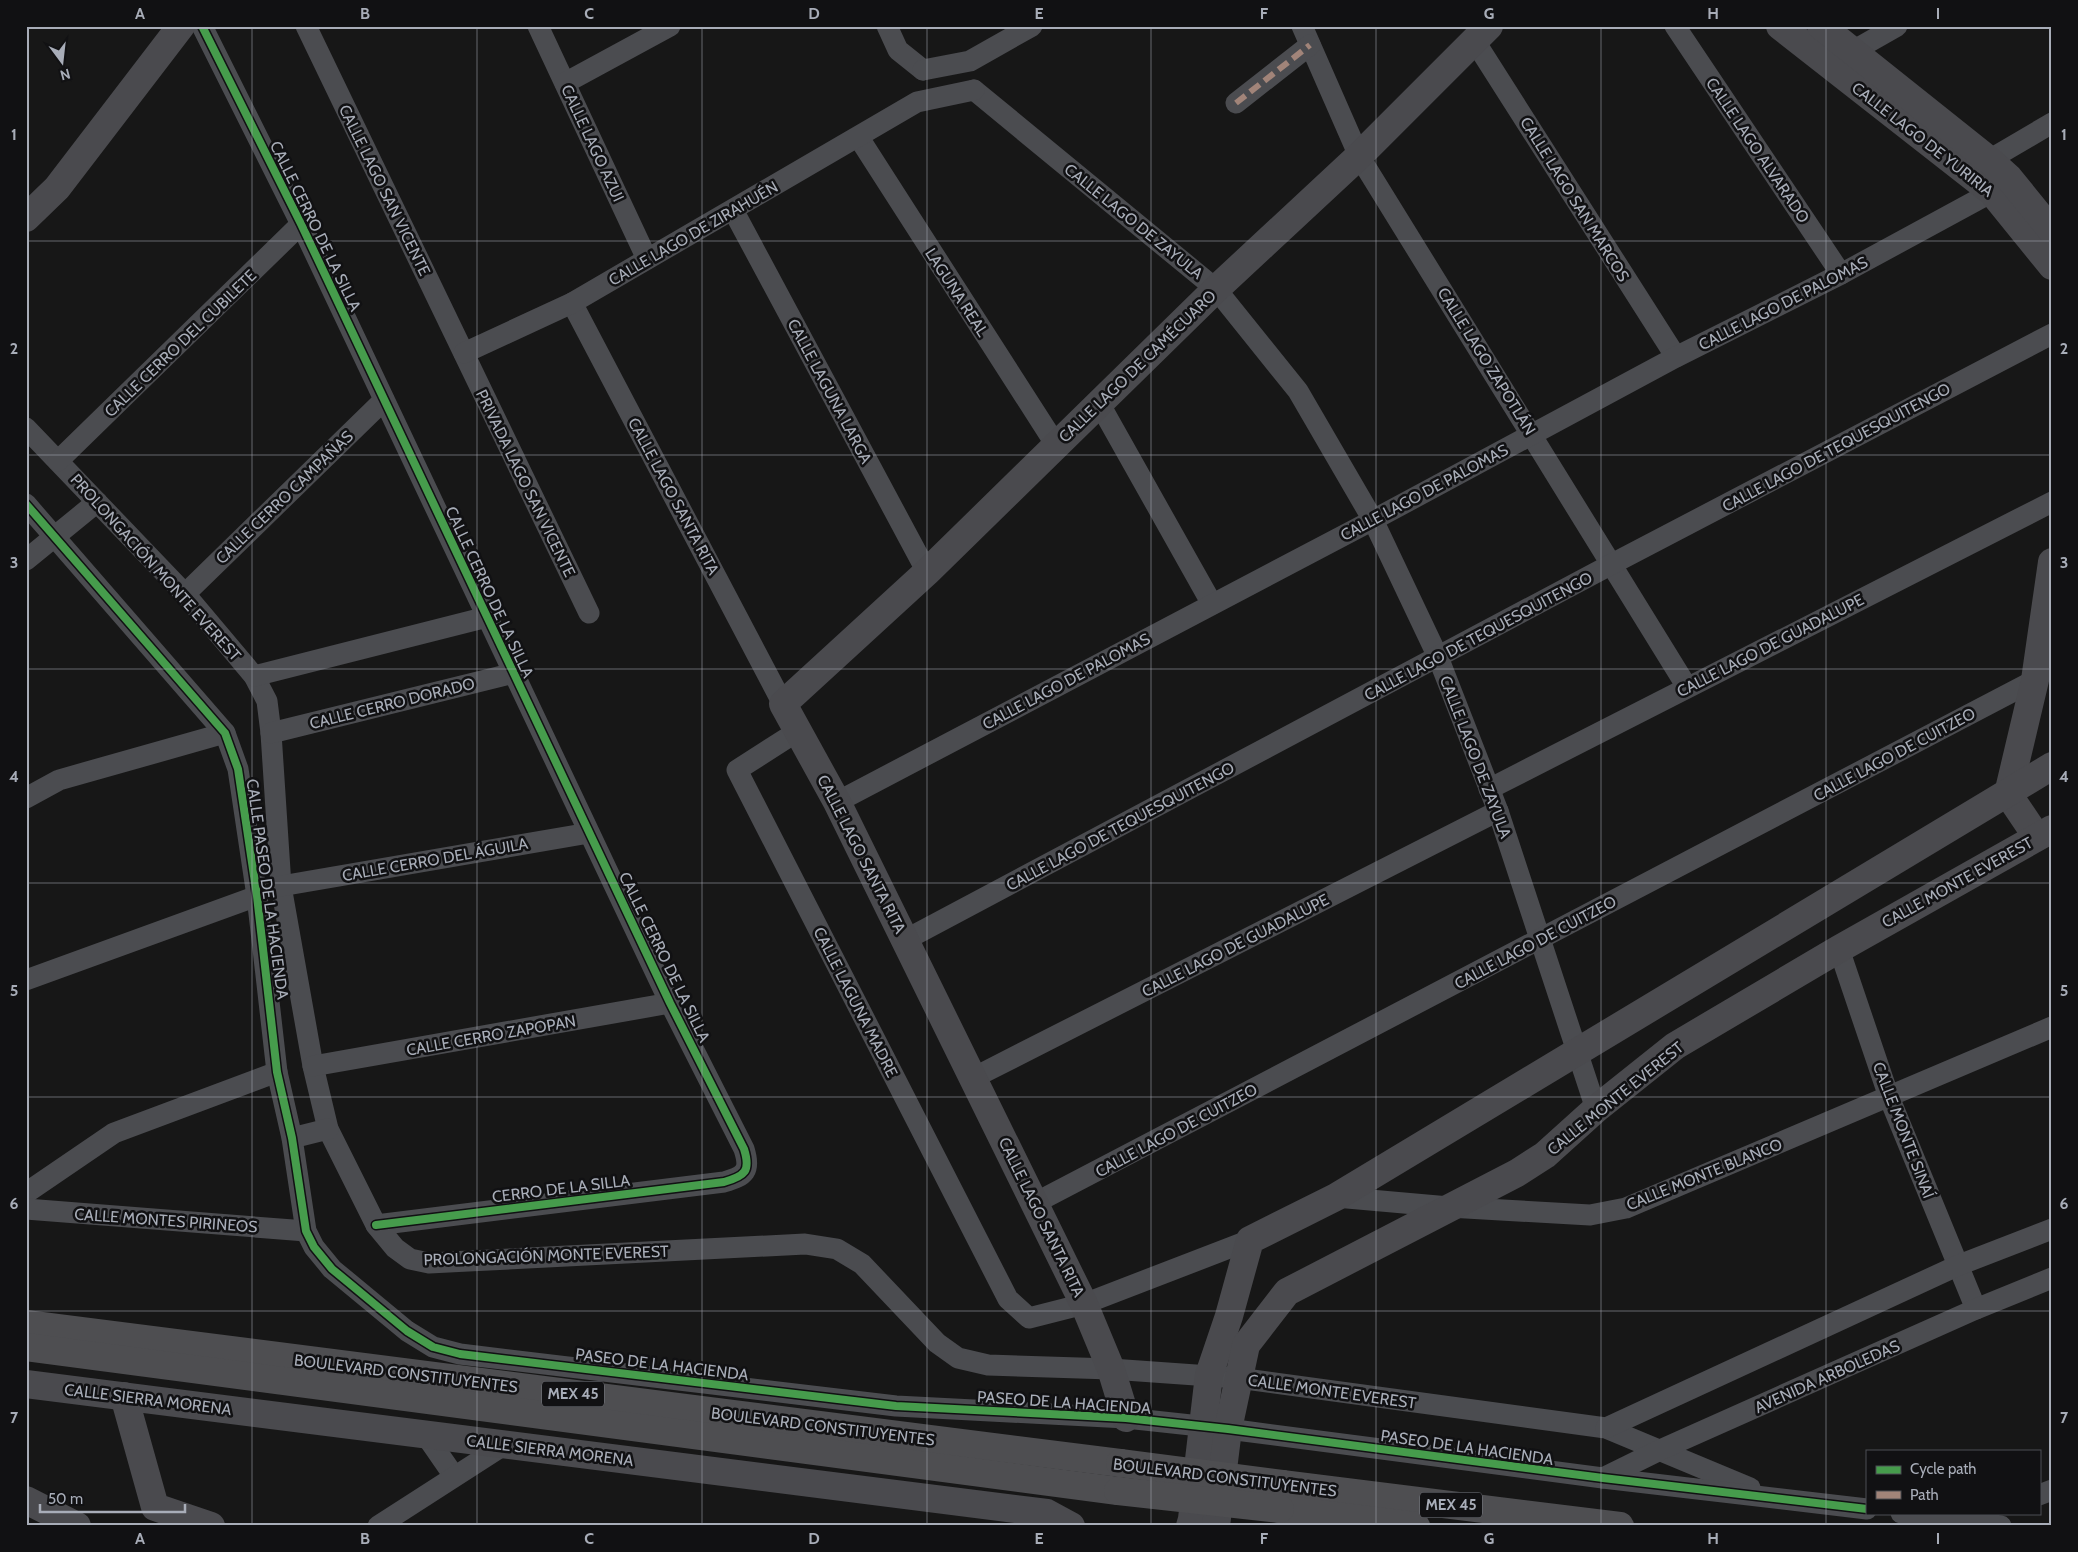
<svg xmlns="http://www.w3.org/2000/svg" width="2078" height="1552" viewBox="0 0 2078 1552" font-family="Cabin,sans-serif">
  <style>
    .lines { fill: none; stroke-linecap: round; stroke-linejoin: round }
    .street { stroke: #4b4c50; stroke-width: 21 }
    .secondary { stroke: #4a4a4e; stroke-width: 28 }
    .highway { stroke: #4e4e51; stroke-width: 28 }
    .highway-bridge { stroke: #4e4e51; stroke-width: 28 }
    .quiet { stroke: #a18479; stroke-width: 6; stroke-dasharray: 12 6; stroke-linecap: butt }
    .cycleway-casing { stroke: #111113; stroke-width: 11 }
    .cycleway { stroke: #469c4c; stroke-width: 8 }
    .grid { fill: none; stroke: #a8adb8; stroke-width: 1; stroke-opacity: 0.55 }
    .labels { text-anchor: middle; stroke-width: 5; stroke-linejoin: round; paint-order: stroke }
    .shield { fill: #111113; stroke: #7b7e86; stroke-width: 1 }
    .shield-label { font-size: 15px; font-weight: bold; fill: #a8adb8 }
    .street-label { font-size: 16px; fill: #a8adb8; stroke: #111113 }
    .neatline { fill: none; stroke: #a8adb8; stroke-width: 2 }
    .grid-label { font-size: 16px; text-anchor: middle; font-weight: bold; fill: #a8adb8 }
  </style>
  <rect width="100%" height="100%" fill="#171717"/>
  <g class="lines">
    <!-- street -->
    <g class="street">
      <path d="M 202,26 L 301,224 L 670,1003 L 744,1149 C 751,1171 745,1176 724,1182 L 376,1225"/>
      <polyline points="306,26 589,613"/>
      <polyline points="538,26 647,259"/>
      <polyline points="887,26 898,50 923,70"/>
      <polyline points="1302,26 1359,156 1687,687"/>
      <polyline points="1675,26 1841,274"/>
      <polyline points="1474,40 1676,357"/>
      <polyline points="1844,62 1853,51 1897,26"/>
      <polyline points="923,70 970,61 1032,26"/>
      <polyline points="565,83 670,26"/>
      <polyline points="974,90 1216,289 1298,391 1373,520 1438,657 1498,811 1596,1109"/>
      <polyline points="1236,103 1310,45"/>
      <polyline points="859,138 1056,445"/>
      <polyline points="1989,160 2052,123"/>
      <polyline points="733,210 927,572"/>
      <polyline points="572,303 783,704"/>
      <polyline points="464,353 572,303 917,102 974,90"/>
      <polyline points="1099,403 1212,604"/>
      <polyline points="26,428 185,594 254,676 267,701 271,733 281,886 313,1066 328,1129 376,1225 395,1248 410,1259 429,1263 805,1244 837,1249 862,1264 937,1343 958,1358 988,1365 1111,1369 1238,1378 1606,1428 1750,1488"/>
      <polyline points="58,461 301,224"/>
      <polyline points="26,504 225,733 238,769 257,896 277,1072 292,1138 306,1231 314,1247 332,1269 407,1331 433,1347 460,1354 896,1406 1126,1418 1228,1429 1603,1478 1867,1509"/>
      <polyline points="26,560 97,502"/>
      <polyline points="185,594 384,400"/>
      <polyline points="254,676 487,617"/>
      <polyline points="798,731 737,770 1008,1299 1029,1318 1084,1304 1250,1240"/>
      <polyline points="271,733 514,673"/>
      <polyline points="1489,789 2052,502"/>
      <polyline points="26,798 59,780 225,733"/>
      <polyline points="837,802 1373,520 1676,357 1841,274 1992,192 2002,184"/>
      <polyline points="281,886 589,833"/>
      <polyline points="905,940 1612,564 2052,334"/>
      <polyline points="1839,949 1889,1097 1976,1309"/>
      <polyline points="26,980 257,896"/>
      <polyline points="313,1066 670,1003"/>
      <polyline points="973,1078 1498,811"/>
      <polyline points="292,1138 328,1129"/>
      <polyline points="26,1193 114,1133 277,1072"/>
      <polyline points="1336,1197 1449,1207 1590,1215 1626,1208 2052,1027"/>
      <polyline points="1035,1203 2035,680"/>
      <polyline points="26,1209 306,1231"/>
      <polyline points="1606,1428 1959,1265 2052,1229"/>
      <polyline points="425,1434 454,1476"/>
      <polyline points="1603,1478 1660,1450 1976,1309 2052,1278"/>
      <polyline points="2039,1495 2052,1490"/>
      <polyline points="1901,1513 2001,1526"/>
      <polyline points="378,1526 504,1445"/>
    </g>
    <!-- secondary -->
    <g class="secondary">
      <polyline points="1780,26 1992,192 2052,266"/>
      <polyline points="1821,26 1989,160 2009,178 2052,231"/>
      <polyline points="26,218 57,188 181,26"/>
      <polyline points="2037,837 2008,794 2035,680 2052,562"/>
      <polyline points="26,1384 1047,1513 1071,1526"/>
      <polyline points="124,1396 155,1507 211,1526"/>
      <polyline points="1126,1418 1111,1369 1084,1304 837,802 783,704 927,572 1216,289 1359,156 1489,26"/>
      <polyline points="26,1500 77,1526"/>
      <polyline points="1190,1526 1192,1519 1209,1375 1229,1316 1250,1240 1336,1197 2052,766"/>
      <polyline points="1216,1526 1228,1429 1246,1345 1287,1292 1517,1173 1545,1155 1596,1109 1675,1046 1839,949 2052,829"/>
    </g>
    <!-- highway -->
    <g class="highway">
      <polyline points="26,1324 1120,1463"/>
      <polyline points="26,1347 1118,1491"/>
      <polyline points="1282,1484 1620,1526"/>
      <polyline points="1280,1509 1416,1526"/>
    </g>
    <!-- highway-bridge -->
    <g class="highway-bridge">
      <polyline points="1120,1463 1282,1484"/>
      <polyline points="1118,1491 1280,1509"/>
    </g>
    <!-- quiet -->
    <polyline class="quiet" points="1236,103 1310,45"/>
    <defs>
      <g id="cycleway">
        <path d="M 202,26 L 301,224 L 670,1003 L 744,1149 C 751,1171 745,1176 724,1182 L 376,1225"/>
        <polyline points="26,504 225,733 238,769 257,896 277,1072 292,1138 306,1231 314,1247 332,1269 407,1331 433,1347 460,1354 896,1406 1126,1418 1228,1429 1603,1478 1867,1509"/>
      </g>
    </defs>
    <!-- cycleway casing -->
    <use href="#cycleway" class="cycleway-casing"/>
    <!-- cycleway -->
    <use href="#cycleway" class="cycleway"/>
  </g>
  <!-- grid -->
  <path class="grid" d="M 252,26 L 252,1526M 477,26 L 477,1526M 702,26 L 702,1526M 927,26 L 927,1526M 1151,26 L 1151,1526M 1376,26 L 1376,1526M 1601,26 L 1601,1526M 1826,26 L 1826,1526M 26,241 L 2052,241M 26,455 L 2052,455M 26,669 L 2052,669M 26,883 L 2052,883M 26,1097 L 2052,1097M 26,1311 L 2052,1311"/>
  <g class="labels">
    <!-- shield labels -->
    <g class="shield">
      <rect x="542" y="1381.5" width="62" height="25" rx="4"/>
      <rect x="1420" y="1492.5" width="62" height="25" rx="4"/>
    </g>
    <g class="shield-label">
      <text x="573" y="1399">MEX 45</text>
      <text x="1451" y="1510">MEX 45</text>
    </g>
    <!-- street labels -->
    <g class="street-label">
      <text transform="translate(1923 139) rotate(38)" y="6">CALLE LAGO DE YURIRIA</text>
      <text transform="translate(593 143) rotate(65)" y="6">CALLE LAGO AZUI</text>
      <text transform="translate(1758 150) rotate(56)" y="6">CALLE LAGO ALVARADO</text>
      <text transform="translate(385 190) rotate(64)" y="6">CALLE LAGO SAN VICENTE</text>
      <text transform="translate(1575 199) rotate(58)" y="6">CALLE LAGO SAN MARCOS</text>
      <text transform="translate(1134 221) rotate(39)" y="6">CALLE LAGO DE ZAYULA</text>
      <text transform="translate(316 226) rotate(64)" y="6">CALLE CERRO DE LA SILLA</text>
      <text transform="translate(693 233) rotate(-30)" y="6">CALLE LAGO DE ZIRAHUÉN</text>
      <text transform="translate(957 292) rotate(57)" y="6">LAGUNA REAL</text>
      <text transform="translate(1783 303) rotate(-27)" y="6">CALLE LAGO DE PALOMAS</text>
      <text transform="translate(180 343) rotate(-44)" y="6">CALLE CERRO DEL CUBILETE</text>
      <text transform="translate(1487 361) rotate(58)" y="6">CALLE LAGO ZAPOTLÁN</text>
      <text transform="translate(1137 366) rotate(-44)" y="6">CALLE LAGO DE CAMÉCUARO</text>
      <text transform="translate(830 391) rotate(62)" y="6">CALLE LAGUNA LARGA</text>
      <text transform="translate(1836 447) rotate(-28)" y="6">CALLE LAGO DE TEQUESQUITENGO</text>
      <text transform="translate(526 483) rotate(64)" y="6">PRIVADA LAGO SAN VICENTE</text>
      <text transform="translate(1424 492) rotate(-28)" y="6">CALLE LAGO DE PALOMAS</text>
      <text transform="translate(674 496) rotate(62)" y="6">CALLE LAGO SANTA RITA</text>
      <text transform="translate(284 497) rotate(-44)" y="6">CALLE CERRO CAMPAÑAS</text>
      <text transform="translate(156 567) rotate(48)" y="6">PROLONGACIÓN MONTE EVEREST</text>
      <text transform="translate(490 592) rotate(65)" y="6">CALLE CERRO DE LA SILLA</text>
      <text transform="translate(1478 636) rotate(-28)" y="6">CALLE LAGO DE TEQUESQUITENGO</text>
      <text transform="translate(1770 645) rotate(-27)" y="6">CALLE LAGO DE GUADALUPE</text>
      <text transform="translate(1066 681) rotate(-28)" y="6">CALLE LAGO DE PALOMAS</text>
      <text transform="translate(392 703) rotate(-14)" y="6">CALLE CERRO DORADO</text>
      <text transform="translate(1894 754) rotate(-28)" y="6">CALLE LAGO DE CUITZEO</text>
      <text transform="translate(1476 757) rotate(69)" y="6">CALLE LAGO DE ZAYULA</text>
      <text transform="translate(1120 826) rotate(-28)" y="6">CALLE LAGO DE TEQUESQUITENGO</text>
      <text transform="translate(862 854) rotate(63)" y="6">CALLE LAGO SANTA RITA</text>
      <text transform="translate(435 859) rotate(-10)" y="6">CALLE CERRO DEL ÁGUILA</text>
      <text transform="translate(1957 882) rotate(-29)" y="6">CALLE MONTE EVEREST</text>
      <text transform="translate(268 889) rotate(82)" y="6">CALLE PASEO DE LA HACIENDA</text>
      <text transform="translate(1535 942) rotate(-28)" y="6">CALLE LAGO DE CUITZEO</text>
      <text transform="translate(1235 945) rotate(-27)" y="6">CALLE LAGO DE GUADALUPE</text>
      <text transform="translate(665 957) rotate(64)" y="6">CALLE CERRO DE LA SILLA</text>
      <text transform="translate(856 1002) rotate(63)" y="6">CALLE LAGUNA MADRE</text>
      <text transform="translate(491 1035) rotate(-10)" y="6">CALLE CERRO ZAPOPAN</text>
      <text transform="translate(1615 1098) rotate(-39)" y="6">CALLE MONTE EVEREST</text>
      <text transform="translate(1176 1130) rotate(-28)" y="6">CALLE LAGO DE CUITZEO</text>
      <text transform="translate(1904 1130) rotate(69)" y="6">CALLE MONTE SINAÍ</text>
      <text transform="translate(1704 1174) rotate(-22)" y="6">CALLE MONTE BLANCO</text>
      <text transform="translate(561 1188) rotate(-7)" y="6">CERRO DE LA SILLA</text>
      <text transform="translate(1042 1217) rotate(64)" y="6">CALLE LAGO SANTA RITA</text>
      <text transform="translate(166 1220) rotate(4)" y="6">CALLE MONTES PIRINEOS</text>
      <text transform="translate(546 1255) rotate(-2)" y="6">PROLONGACIÓN MONTE EVEREST</text>
      <text transform="translate(662 1364) rotate(7)" y="6">PASEO DE LA HACIENDA</text>
      <text transform="translate(406 1373) rotate(7)" y="6">BOULEVARD CONSTITUYENTES</text>
      <text transform="translate(1827 1376) rotate(-24)" y="6">AVENIDA ARBOLEDAS</text>
      <text transform="translate(1332 1391) rotate(8)" y="6">CALLE MONTE EVEREST</text>
      <text transform="translate(148 1399) rotate(7)" y="6">CALLE SIERRA MORENA</text>
      <text transform="translate(1064 1402) rotate(4)" y="6">PASEO DE LA HACIENDA</text>
      <text transform="translate(823 1426) rotate(7)" y="6">BOULEVARD CONSTITUYENTES</text>
      <text transform="translate(1467 1447) rotate(8)" y="6">PASEO DE LA HACIENDA</text>
      <text transform="translate(550 1450) rotate(7)" y="6">CALLE SIERRA MORENA</text>
      <text transform="translate(1225 1477) rotate(7)" y="6">BOULEVARD CONSTITUYENTES</text>
    </g>
  </g>
  <!-- border -->
  <rect width="2078" height="1552" fill="none" stroke="#111113" stroke-width="55"/>
  <!-- legend -->
  <rect x="1866" y="1450" width="175" height="65" fill="#111113" stroke="#4d4f55"/>
  <rect x="1876" y="1466" width="25" height="8" fill="#469c4c" stroke="#4d4f55"/>
  <text x="1910" y="1474" font-size="15" fill="#a8adb8">Cycle path</text>
  <rect x="1876" y="1491" width="25" height="8" fill="#a18479" stroke="#4d4f55"/>
  <text x="1910" y="1500" font-size="15" fill="#a8adb8">Path</text>
  <!-- north arrow -->
  <g transform="translate(62 62) rotate(165)" stroke="#111113" stroke-width="4" paint-order="stroke">
  <path d="M0-4L9 19L0 12L-9 19Z" fill="#a8adb8"/>
  <text y="-8" font-size="14" font-weight="bold" text-anchor="middle" fill="#a8adb8">N</text>
  </g>
  <!-- scale -->
  <path d="M40 1504v8h145v-8" fill="none" stroke="#a8adb8" stroke-width="2.5"/>
  <text x="48" y="1504" font-size="15" fill="#a8adb8" stroke="#111113" stroke-width="4" paint-order="stroke">50 m</text>
  <rect x="28" y="28" width="2022" height="1496" class="neatline"/>
  <g class="grid-label">
    <text x="140" y="19">A</text>
    <text x="365" y="19">B</text>
    <text x="589" y="19">C</text>
    <text x="814" y="19">D</text>
    <text x="1039" y="19">E</text>
    <text x="1264" y="19">F</text>
    <text x="1489" y="19">G</text>
    <text x="1713" y="19">H</text>
    <text x="1938" y="19">I</text>
    <text x="14" y="140">1</text>
    <text x="2064" y="140">1</text>
    <text x="14" y="354">2</text>
    <text x="2064" y="354">2</text>
    <text x="14" y="568">3</text>
    <text x="2064" y="568">3</text>
    <text x="14" y="782">4</text>
    <text x="2064" y="782">4</text>
    <text x="14" y="996">5</text>
    <text x="2064" y="996">5</text>
    <text x="14" y="1209">6</text>
    <text x="2064" y="1209">6</text>
    <text x="14" y="1423">7</text>
    <text x="2064" y="1423">7</text>
    <text x="140" y="1544">A</text>
    <text x="365" y="1544">B</text>
    <text x="589" y="1544">C</text>
    <text x="814" y="1544">D</text>
    <text x="1039" y="1544">E</text>
    <text x="1264" y="1544">F</text>
    <text x="1489" y="1544">G</text>
    <text x="1713" y="1544">H</text>
    <text x="1938" y="1544">I</text>
  </g>
</svg>
